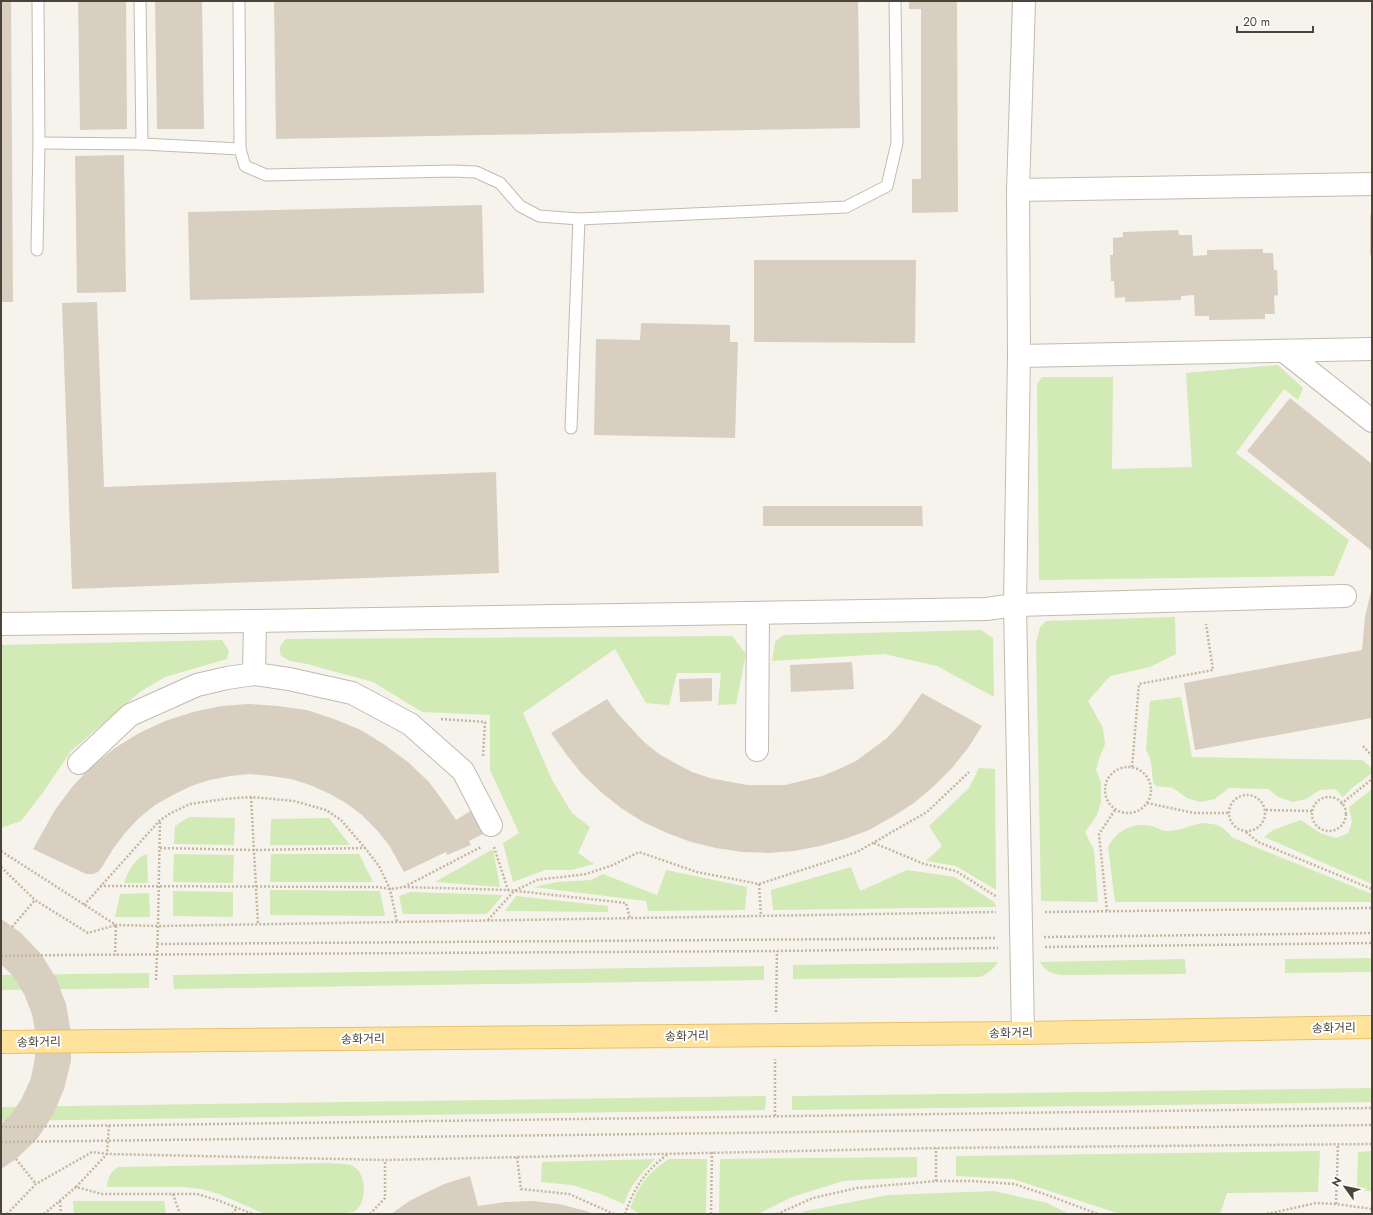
<svg xmlns="http://www.w3.org/2000/svg" width="1373" height="1215" viewBox="0 0 1373 1215" font-family="Jost,'Noto Sans KR',sans-serif">
  <style>
    .green { fill: #d2eab5 }
    .building { fill: #d8cfc1 }
    .lines { fill: none; stroke-linecap: round; stroke-linejoin: round }
    .lane-casing { stroke: #c2bbae; stroke-width: 13 }
    .street-casing { stroke: #c2bbae; stroke-width: 24 }
    .primary-casing { stroke: #e6c16a; stroke-width: 24 }
    .path { stroke: #c4b79f; stroke-width: 2.5; stroke-dasharray: 2 2; stroke-linecap: butt }
    .lane { stroke: #fff; stroke-width: 11 }
    .street { stroke: #fff; stroke-width: 22 }
    .primary { stroke: #ffe39c; stroke-width: 22 }
    .labels { text-anchor: middle; stroke-width: 4; stroke-linejoin: round; paint-order: stroke }
    .street-label { font-size: 12px; fill: #4b4439; stroke: #fff }
  </style>
  <rect width="100%" height="100%" fill="#f6f3ec"/>
  <!-- green -->
  <g class="green">
    <polygon points="1278,365 1303,388 1298,400 1284,389 1236,453 1349,540 1334,576 1039,580 1037,384 1042,377 1113,377 1112,469 1192,467 1186,373"/>
    <polygon points="1175,617 1176,654 1150,667 1110,676 1088,701 1103,728 1105,744 1099,759 1096,770 1101,782 1101,802 1097,815 1085,832 1094,850 1098,902 1041,901 1036,643 1040,627 1046,621"/>
    <polygon points="981,630 993,638 994,697 937,666 884,654 772,661 775,642 783,635"/>
    <path d="M 732,636 L 746,654 L 736,704 L 718,705 L 721,673 L 677,673 L 669,705 L 646,703 L 615,649 L 523,713 L 552,780 L 572,813 L 590,827 L 578,853 L 594,864 L 571,870 L 545,870 L 513,882 L 503,843 L 519,833 L 490,770 L 490,715 L 422,712 L 373,682 L 307,664 L 290,661 L 281,656 C 278,648 280,645 286,639 Z"/>
    <polygon points="222,640 229,651 227,659 165,677 140,692 71,751 44,791 21,821 1,828 1,645"/>
    <polygon points="1181,697 1192,757 1362,760 1372,768 1372,773 1352,788 1343,797 1335,789 1320,790 1306,799 1293,802 1278,797 1268,789 1229,788 1215,799 1200,802 1187,798 1173,788 1156,786 1153,783 1151,761 1146,749 1150,701"/>
    <polygon points="979,768 995,769 996,890 956,866 926,861 942,846 929,826 969,788"/>
    <polygon points="1372,789 1372,884 1264,837 1273,830 1301,820 1320,833 1336,838 1348,833 1352,822 1349,807"/>
    <polygon points="189,817 235,818 234,845 174,844 175,826"/>
    <polygon points="329,818 350,845 270,845 271,819"/>
    <path d="M 1201,823 C 1219,824 1221,825 1233,838 L 1372,894 L 1372,902 L 1115,902 L 1108,847 C 1117,830 1133,822 1152,826 C 1158,828 1162,831 1167,831 C 1179,831 1190,826 1201,823 Z"/>
    <polygon points="493,849 500,887 435,882"/>
    <path d="M 147,854 L 148,883 L 124,883 C 127,872 136,857 147,854 Z"/>
    <polygon points="174,854 234,855 233,883 173,882"/>
    <polygon points="271,854 359,854 373,882 270,882"/>
    <polygon points="851,867 860,891 907,870 955,877 994,902 996,907 773,910 771,890"/>
    <polygon points="666,870 747,887 745,910 648,911 646,901 533,887 558,882 591,880 603,874 657,895"/>
    <polygon points="270,890 380,891 385,916 270,915"/>
    <polygon points="173,891 233,892 233,917 173,916"/>
    <polygon points="411,892 503,895 487,914 403,914 399,896"/>
    <polygon points="149,893 150,917 115,917 120,894"/>
    <polygon points="516,896 608,906 608,912 505,911"/>
    <polygon points="1372,958 1372,972 1285,973 1285,959"/>
    <path d="M 1185,959 L 1186,974 L 1061,975 C 1051,973 1045,971 1040,962 Z"/>
    <path d="M 998,962 C 993,970 988,973 980,977 L 793,979 L 793,965 Z"/>
    <polygon points="764,966 764,980 174,989 173,975"/>
    <polygon points="149,973 149,988 1,990 1,975"/>
    <polygon points="1372,1088 1372,1102 792,1110 792,1096"/>
    <polygon points="766,1096 765,1110 1,1121 1,1107"/>
    <polygon points="1320,1151 1318,1192 1227,1193 1220,1214 1120,1214 1013,1179 956,1176 956,1156"/>
    <polygon points="1372,1151 1372,1191 1357,1190 1358,1152"/>
    <polygon points="917,1157 917,1177 843,1181 792,1197 758,1214 719,1214 720,1159"/>
    <path d="M 655,1159 C 642,1173 629,1186 624,1204 L 601,1194 L 572,1185 L 541,1182 L 542,1162 Z"/>
    <path d="M 669,1159 L 707,1159 L 706,1214 L 640,1214 L 630,1208 C 639,1185 648,1172 669,1159 Z"/>
    <path d="M 329,1163 C 335,1164 345,1163 351,1165 C 367,1171 368,1202 355,1211 C 352,1212 348,1213 346,1214 L 265,1214 L 219,1194 L 201,1189 L 182,1187 L 107,1187 C 108,1177 110,1173 118,1167 Z"/>
    <polygon points="994,1191 1047,1203 1069,1214 800,1214 805,1211 888,1195"/>
    <polygon points="73,1201 164,1201 166,1214 74,1214"/>
  </g>
  <!-- building -->
  <g class="building">
    <polygon points="1,1 11,1 13,302 1,302"/>
    <polygon points="78,1 126,1 127,129 80,130"/>
    <polygon points="155,1 202,1 204,129 157,129"/>
    <polygon points="274,1 858,1 860,128 276,139"/>
    <polygon points="909,1 957,1 958,212 912,213 912,179 921,179 921,9 909,9"/>
    <polygon points="124,155 126,292 77,293 75,156"/>
    <polygon points="482,205 484,293 190,300 188,212"/>
    <rect x="1370" y="215" width="2" height="40"/>
    <polygon points="1178,230 1179,235 1192,235 1193,256 1207,255 1207,250 1263,249 1263,253 1273,253 1274,270 1277,270 1278,295 1274,296 1275,314 1265,314 1265,319 1209,320 1209,316 1195,316 1194,295 1181,296 1181,300 1125,302 1125,297 1115,298 1114,281 1111,281 1110,255 1113,255 1113,238 1123,237 1123,232"/>
    <polygon points="754,260 916,260 915,343 754,342"/>
    <polygon points="97,302 104,487 496,472 499,573 72,589 62,303"/>
    <polygon points="641,323 730,325 730,342 738,342 735,438 594,435 596,339 640,340"/>
    <polygon points="1290,398 1372,464 1372,551 1247,451"/>
    <polygon points="763,506 922,506 923,526 763,526"/>
    <polygon points="1371,591 1372,718 1195,750 1184,683 1362,650 1365,617"/>
    <polygon points="852,662 854,689 791,692 790,665"/>
    <polygon points="712,678 712,701 680,702 679,679"/>
    <polygon points="922,693 982,726 968,748 952,768 934,786 914,803 892,817 869,830 845,839 820,846 794,851 768,853 742,852 716,848 691,842 667,833 643,822 621,808 601,792 582,774 566,754 551,733 607,699 618,714 644,742 659,754 675,763 692,772 710,778 747,785 785,785 822,776 839,769 856,761 887,738 900,724"/>
    <polygon points="249,704 278,706 307,710 334,719 361,730 385,745 408,762 429,782 446,805 456,820 472,810 485,833 469,841 471,845 447,855 446,852 404,872 389,845 376,829 362,815 346,803 328,793 310,785 291,779 271,776 250,774 230,776 210,780 191,786 173,795 155,805 139,818 125,833 113,849 102,867 98,872 93,874 86,874 33,849 55,810 72,787 92,766 115,748 139,733 165,721 193,712 221,706"/>
    <polygon points="1,919 21,933 41,954 56,978 66,1004 71,1033 71,1061 64,1089 53,1115 37,1139 16,1159 1,1169 1,1124 10,1116 22,1098 31,1078 35,1057 36,1036 32,1014 24,994 13,976 1,964"/>
    <polygon points="470,1176 478,1206 505,1202 532,1201 559,1204 586,1211 594,1214 391,1214 411,1200 444,1184"/>
  </g>
  <g class="lines">
    <defs>
      <g id="lane">
        <polyline points="140,1 142,144"/>
        <polyline points="239,1 240,149"/>
        <polyline points="39,143 142,144 240,149 245,166 266,175 453,171 476,172 500,183 520,206 539,216 579,219 846,207 887,186 897,143 895,1"/>
        <polyline points="37,250 39,143 38,1"/>
        <polyline points="571,428 579,219"/>
      </g>
      <g id="street">
        <polyline points="1018,190 1372,184"/>
        <polyline points="1284,351 1372,421"/>
        <polyline points="1019,356 1372,349"/>
        <polyline points="1,624 255,621 986,609 1015,605 1345,596"/>
        <polyline points="254,674 255,621"/>
        <polyline points="757,750 758,613"/>
        <polyline points="79,763 130,715 197,685 227,678 254,674 289,679 352,693 410,724 463,771 491,825"/>
        <polyline points="1023,1033 1015,605 1019,356 1018,190 1024,1"/>
      </g>
      <polyline id="primary" points="1,1042 1023,1033 1372,1027"/>
    </defs>
    <!-- lane casing -->
    <use href="#lane" class="lane-casing"/>
    <!-- street casing -->
    <use href="#street" class="street-casing"/>
    <!-- primary casing -->
    <use href="#primary" class="primary-casing"/>
    <!-- path -->
    <g class="path">
      <polyline points="441,719 485,722 483,757"/>
      <polyline points="1363,746 1372,756"/>
      <circle cx="1128" cy="790" r="23"/>
      <polyline points="1132,767 1139,684 1213,670 1206,624"/>
      <circle cx="1247" cy="813" r="18"/>
      <polyline points="251,797 258,924"/>
      <circle cx="1329" cy="814" r="17"/>
      <polyline points="1147,803 1194,813 1229,813"/>
      <polyline points="1341,804 1372,779"/>
      <polyline points="1266,810 1312,811"/>
      <polyline points="1246,832 1258,842 1372,889"/>
      <polyline points="874,843 924,864 956,871 997,897"/>
      <polyline points="494,847 508,890"/>
      <polyline points="160,848 253,850 365,848"/>
      <polyline points="1,851 116,925 158,926 996,912"/>
      <polyline points="1,867 35,900 88,933 116,925 115,955"/>
      <polyline points="759,884 761,916"/>
      <polyline points="100,886 377,887 390,889 404,887 508,890 626,903 630,918"/>
      <polyline points="404,887 481,847"/>
      <polyline points="84,905 160,820 171,813 190,804 224,799 251,797 294,801 326,810 341,820 365,848 379,866 390,889 397,922"/>
      <polyline points="1107,911 1099,834 1115,810"/>
      <polyline points="1045,912 1372,908"/>
      <polyline points="488,920 514,891 537,880 586,874 613,865 639,852 697,872 759,884 857,852 927,812 969,772"/>
      <polyline points="12,927 35,900"/>
      <polyline points="1044,937 1372,933"/>
      <polyline points="157,944 997,938"/>
      <polyline points="1045,947 1372,943"/>
      <polyline points="1,956 66,955 777,951 998,948"/>
      <polyline points="156,980 158,926 160,820"/>
      <polyline points="776,1012 777,951"/>
      <polyline points="775,1116 775,1059"/>
      <polyline points="1,1127 1372,1108"/>
      <polyline points="1,1142 1372,1125"/>
      <polyline points="517,1157 521,1189 569,1194 614,1214"/>
      <polyline points="16,1159 36,1184"/>
      <polyline points="936,1181 936,1148"/>
      <polyline points="76,1187 107,1154 385,1160 936,1148 1372,1144"/>
      <polyline points="173,1194 180,1214"/>
      <polyline points="60,1201 61,1214"/>
      <polyline points="1336,1204 1338,1144"/>
      <polyline points="7,1214 36,1184 92,1152 107,1154 109,1125"/>
      <polyline points="44,1214 76,1187 102,1194 197,1194 217,1200 253,1214"/>
      <polyline points="232,1214 237,1208"/>
      <polyline points="370,1214 385,1198 385,1160"/>
      <path d="M 625,1214 C 634,1188 645,1171 668,1154"/>
      <polyline points="711,1214 712,1152"/>
      <polyline points="777,1214 813,1198 857,1188 936,1181 972,1181 1014,1184 1047,1195 1098,1214"/>
      <polyline points="1267,1214 1316,1203 1336,1204 1372,1209"/>
    </g>
    <!-- lane -->
    <use href="#lane" class="lane"/>
    <!-- street -->
    <use href="#street" class="street"/>
    <!-- primary -->
    <use href="#primary" class="primary"/>
  </g>
  <g class="labels">
    <!-- street labels -->
    <g class="street-label">
      <text transform="translate(1334 1028) rotate(-1)" y="4">송화거리</text>
      <text transform="translate(1011 1033) rotate(-1)" y="4">송화거리</text>
      <text transform="translate(687 1036) rotate(-1)" y="4">송화거리</text>
      <text transform="translate(363 1039) rotate(-1)" y="4">송화거리</text>
      <text transform="translate(39 1042) rotate(-1)" y="4">송화거리</text>
    </g>
  </g>
  <!-- border -->
  <rect width="1373" height="1215" fill="none" stroke="#4b4439" stroke-width="4"/>
  <!-- north arrow -->
  <g transform="translate(1345 1187) rotate(303)" stroke="#ffffff" stroke-width="3" paint-order="stroke">
  <path d="M0-3L7 15L0 10L-7 15Z" fill="#4b4439"/>
  <text y="-6" font-size="11" font-weight="bold" text-anchor="middle" fill="#4b4439">N</text>
  </g>
  <!-- scale -->
  <path d="M1237 26v6h76v-6" fill="none" stroke="#4b4439" stroke-width="2"/>
  <text x="1243" y="26" font-size="12" fill="#4b4439" stroke="#ffffff" stroke-width="3" paint-order="stroke">20 m</text>
</svg>
